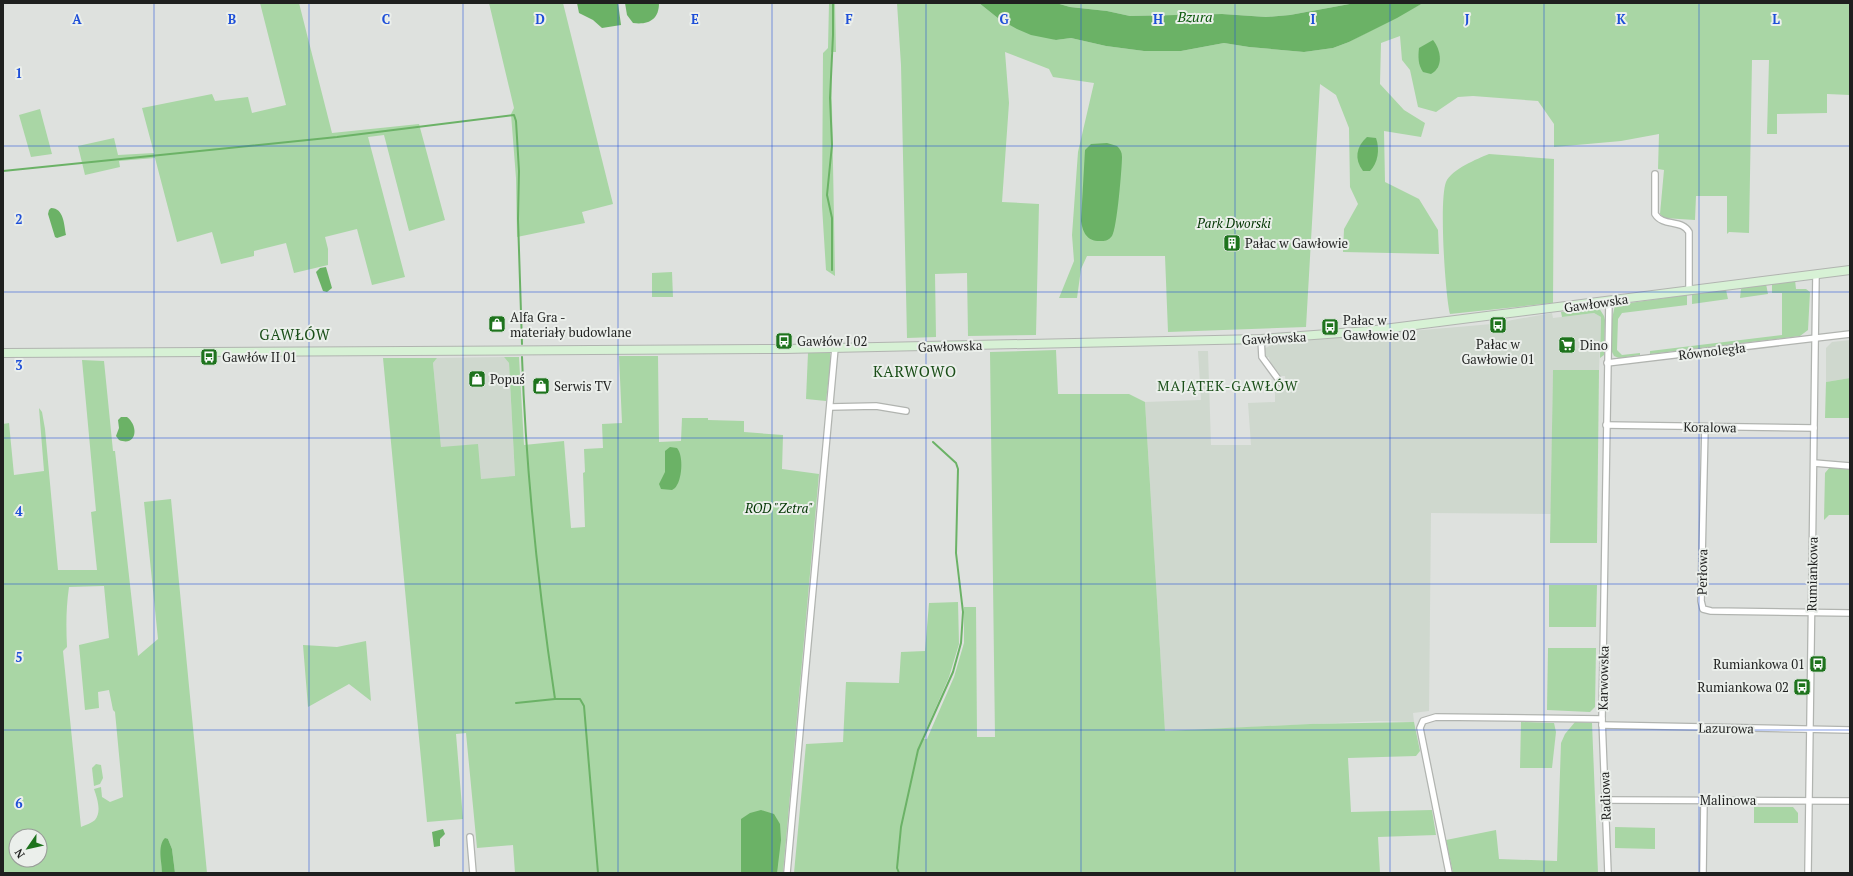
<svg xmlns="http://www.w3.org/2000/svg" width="1853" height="876" viewBox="0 0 1853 876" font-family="'PT Serif',serif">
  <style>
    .built { fill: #cfd8ce }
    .green { fill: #a9d6a5; fill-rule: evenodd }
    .water { fill: #6bb266 }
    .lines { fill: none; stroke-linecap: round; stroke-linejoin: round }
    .stream { stroke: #6bb266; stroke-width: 2 }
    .street-casing { stroke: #b1b4b0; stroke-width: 8 }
    .secondary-casing { stroke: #b1b4b0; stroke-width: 10 }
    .street { stroke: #fff; stroke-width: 5.5 }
    .secondary { stroke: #d7f1d5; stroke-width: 8 }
    .grid { fill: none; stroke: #1d4ed8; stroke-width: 1; stroke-opacity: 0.55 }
    .labels { text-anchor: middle; stroke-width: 4; stroke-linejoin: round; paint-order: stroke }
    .park-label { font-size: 13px; font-style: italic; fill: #003400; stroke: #ebefeb }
    .poi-label { font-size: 13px; fill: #1f201f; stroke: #ebefeb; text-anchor: start }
    .street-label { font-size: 13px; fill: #1f201f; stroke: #ebefeb }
    .water-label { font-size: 14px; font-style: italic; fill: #09570a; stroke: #ebefeb }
    .neighbourhood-label { font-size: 14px; letter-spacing: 1px; fill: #1a4e18; stroke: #ebefeb }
    .quarter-label { font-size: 15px; letter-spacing: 1px; fill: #1a4e18; stroke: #ebefeb }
    .grid-label { font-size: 13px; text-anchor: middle; font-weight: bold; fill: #1d4ed8; stroke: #ebefeb; stroke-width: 4; stroke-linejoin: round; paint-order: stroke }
  </style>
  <rect width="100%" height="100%" fill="#dee1de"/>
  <!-- built -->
  <g class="built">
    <polygon points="1552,313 1553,318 1594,313 1601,317 1599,370 1553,370 1551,514 1431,513 1429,711 1413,713 1414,722 1379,721 1165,731 1145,402 1201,400 1198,351 1208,351 1211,445 1251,445 1248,403 1275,402 1275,387 1286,386 1285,376 1281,376 1270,362 1269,357 1266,358 1265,348 1268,347 1272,343 1492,324 1493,327 1502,326 1501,323 1512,320"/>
    <polygon points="1850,340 1850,378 1826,382 1826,348 1832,342"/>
    <polygon points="504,357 509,363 515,477 481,479 441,447 433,363 437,358"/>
  </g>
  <!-- green -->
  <g class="green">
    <polygon points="260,3 299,3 332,133 419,124 445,220 409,231 384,135 368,137 405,277 372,285 357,229 325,237 328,249 328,265 294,273 286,243 254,251 254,256 221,264 212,232 177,242 155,158 119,161 120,167 85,175 78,146 114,138 118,155 154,153 142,108 212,94 215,101 248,97 252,113 286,105"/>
    <polygon points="489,3 563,3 613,204 582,212 585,223 517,237 516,178 511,114 514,108"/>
    <polygon points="829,3 835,3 836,52 831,52 835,276 826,270 822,206 823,53 828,48"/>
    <polygon points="897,3 979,3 999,19 1056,40 1071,38 1106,46 1144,51 1181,51 1224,43 1249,47 1304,52 1333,48 1349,42 1423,3 1850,3 1850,95 1827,94 1827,113 1777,114 1777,134 1767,134 1769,60 1752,60 1749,233 1729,232 1727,234 1727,196 1696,196 1695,220 1664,218 1660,214 1664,170 1658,169 1659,134 1621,141 1554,147 1554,124 1538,101 1473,96 1458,97 1436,112 1418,107 1410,70 1402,60 1400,36 1381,43 1380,84 1404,110 1425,123 1421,137 1384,131 1385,182 1419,199 1438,230 1439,254 1343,252 1344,229 1358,204 1350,187 1349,128 1336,95 1320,84 1306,327 1168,332 1165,256 1087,256 1081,269 1077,298 1059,298 1074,261 1072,235 1078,152 1094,83 1053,77 1049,69 1005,52 1009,103 1002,202 1039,204 1036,335 968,336 967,273 935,274 936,337 907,338 901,65"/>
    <polygon points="1056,3 1355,3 1290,15 1266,17 1222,14 1130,16 1107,11 1070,7"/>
    <polygon points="40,109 52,154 31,157 19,115"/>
    <path d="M 1489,154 L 1554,159 L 1553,303 L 1450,314 C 1445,293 1439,200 1446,182 C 1452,169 1477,159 1489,154 Z"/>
    <polygon points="672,272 673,297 652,297 652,273"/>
    <polygon points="1795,280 1796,289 1806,289 1810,292 1808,330 1800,336 1650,354 1650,351 1782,335 1782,293 1772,293 1772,283"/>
    <polygon points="1766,284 1768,294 1740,298 1741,289 1745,286"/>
    <polygon points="1726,290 1728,299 1692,304 1692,294"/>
    <polygon points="1687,295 1687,305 1622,313 1618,319 1617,350 1622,355 1640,353 1640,355 1619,358 1614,356 1612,352 1612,319 1615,305"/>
    <polygon points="1599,308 1604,316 1605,320 1604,355 1600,358 1601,317 1594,313 1562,317 1561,312"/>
    <polygon points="1056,350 1058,394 1129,394 1145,402 1165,731 1310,724 1414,722 1420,751 1416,756 1348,758 1351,812 1432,810 1436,835 1378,837 1380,873 794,873 806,744 843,742 846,682 899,683 901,652 925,651 929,603 958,602 959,644 949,677 922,739 927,739 954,677 964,643 964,607 976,607 977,737 995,737 990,352"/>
    <polygon points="808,353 830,353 831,359 826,401 806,399"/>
    <polygon points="619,356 658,356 659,442 681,441 682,418 708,418 708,420 744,421 744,432 783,435 782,469 819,474 783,873 515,873 513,845 477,848 466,733 456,734 463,819 427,822 383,358 437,358 433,363 441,447 478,444 481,479 515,476 509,363 504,357 519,357 524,445 564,441 571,528 585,527 583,473 585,472 584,449 603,448 602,424 622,423"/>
    <path d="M 82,360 L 104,361 L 113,451 L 115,451 L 138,656 L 158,639 L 144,502 L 171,499 L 207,873 L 175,873 L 172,849 L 168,839 L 161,850 L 162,873 L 3,873 L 3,424 L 9,423 L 14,475 L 44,471 L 39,408 L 42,412 L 45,429 L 58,570 L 97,570 L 91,512 L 96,511 ZM 104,586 L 109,638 L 79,645 L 85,710 L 99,708 L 98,692 L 109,690 L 113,710 L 115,712 L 123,797 L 110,802 L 102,797 L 101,787 L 94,789 C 97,798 102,812 95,820 C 92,823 85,825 81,827 L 63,651 L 67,647 C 66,626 66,608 69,587 ZM 16,836 L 40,836 L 40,860 L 16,860 Z"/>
    <polygon points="1553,370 1599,370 1597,543 1550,543"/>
    <polygon points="1850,378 1850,418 1825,418 1826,382"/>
    <polygon points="1830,467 1850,469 1850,515 1829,515 1824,520 1825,473"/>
    <polygon points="1549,585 1597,585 1596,627 1549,627"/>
    <polygon points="366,641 371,701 349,684 308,707 303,645 337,647"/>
    <polygon points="1548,648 1596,648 1595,707 1590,712 1547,710"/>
    <polygon points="1521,722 1554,723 1556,732 1552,768 1520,768"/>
    <polygon points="1575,722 1592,723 1598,873 1453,873 1446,840 1496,830 1499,859 1557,861 1561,743 1565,734"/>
    <polygon points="96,764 101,765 103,778 100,784 94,786 92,768"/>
    <polygon points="1754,807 1793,807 1798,813 1798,823 1754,823"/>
    <polygon points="1615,827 1655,828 1655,849 1615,848"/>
  </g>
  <!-- water -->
  <g class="water">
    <polygon points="577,3 618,3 621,25 602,28 593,20 579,13"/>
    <path d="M 625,3 L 659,3 C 659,20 648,25 633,23 L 627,15 Z"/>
    <polygon points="979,3 1056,3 1070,7 1107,11 1130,16 1222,14 1266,17 1290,15 1355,3 1423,3 1397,18 1349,42 1333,48 1304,52 1249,47 1224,43 1181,51 1144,51 1106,46 1071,38 1056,40 1031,35 1017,29 999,19"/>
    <path d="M 1433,40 C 1441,50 1444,67 1431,74 L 1423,72 C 1418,65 1418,57 1419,48 Z"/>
    <path d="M 1367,137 L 1376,138 C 1380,149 1378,163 1370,171 L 1363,171 C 1354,159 1356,147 1367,137 Z"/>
    <path d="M 1107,143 L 1117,146 C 1120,149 1122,152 1122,157 C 1122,167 1117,229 1112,236 C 1109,240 1106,241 1102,241 C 1087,242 1083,233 1081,221 L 1085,150 L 1091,144 Z"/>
    <path d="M 51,208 C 64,208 64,225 66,235 L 57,238 L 55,237 L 48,214 L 49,210 Z"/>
    <polygon points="326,267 332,288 327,292 323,291 316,272 320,268"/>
    <path d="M 121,417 L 127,417 C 139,426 137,447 119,440 L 116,436 L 119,428 L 118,420 Z"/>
    <path d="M 670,447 L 677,448 C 684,456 682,481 675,488 L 672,490 L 661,489 L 659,484 L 665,472 L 665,451 Z"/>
    <polygon points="761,810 774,814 780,824 781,840 777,873 741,873 741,819 750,813"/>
    <polygon points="443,829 445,834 440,839 440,846 434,847 432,832"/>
    <path d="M 165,838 L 168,839 L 172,849 L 175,873 L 162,873 C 162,862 157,846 165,838 Z"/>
  </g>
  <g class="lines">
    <!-- stream -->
    <g class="stream">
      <polyline points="3,171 337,137 514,115 516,121 519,171 518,219 522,344"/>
      <polyline points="832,270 832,218 827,195 832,145 830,98 833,35 833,3"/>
      <path d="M 522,357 C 526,471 538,586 555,699 L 580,699 L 584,706 L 598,873"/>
      <polyline points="516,703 555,699"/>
      <polyline points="899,873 897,868 901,827 918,750 953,672 961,643 963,612 956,553 958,469 956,463 933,442"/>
    </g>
    <defs>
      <g id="street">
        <path d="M 1655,174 L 1655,214 C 1663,227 1682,219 1689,232 L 1689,290"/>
        <polyline points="1261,339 1262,357 1281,383"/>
        <polyline points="1607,363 1850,334"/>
        <polyline points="830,407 876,406 906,411"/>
        <polyline points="1606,425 1814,428"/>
        <polyline points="1705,427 1701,601 1703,609 1711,611 1850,613"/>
        <polyline points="1814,463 1850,466"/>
        <polyline points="1602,725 1850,730"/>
        <polyline points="1605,800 1850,801"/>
        <polyline points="470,837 473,873"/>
        <polyline points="787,873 835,348"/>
        <polyline points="1449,873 1420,728 1423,721 1436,717 1602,719"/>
        <polyline points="1608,873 1602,719 1609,301"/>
        <polyline points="1703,873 1704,801"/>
        <polyline points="1808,873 1816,274"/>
      </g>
      <polyline id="secondary" points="3,353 784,349 1261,339 1368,331 1850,270"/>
    </defs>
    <!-- street casing -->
    <use href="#street" class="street-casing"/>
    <!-- secondary casing -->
    <use href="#secondary" class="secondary-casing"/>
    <!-- street -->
    <use href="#street" class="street"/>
    <!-- secondary -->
    <use href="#secondary" class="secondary"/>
  </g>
  <!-- grid -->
  <path class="grid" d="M 154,3 L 154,873M 309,3 L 309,873M 463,3 L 463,873M 618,3 L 618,873M 772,3 L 772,873M 926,3 L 926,873M 1081,3 L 1081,873M 1235,3 L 1235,873M 1390,3 L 1390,873M 1544,3 L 1544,873M 1699,3 L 1699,873M 3,146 L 1850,146M 3,292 L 1850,292M 3,438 L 1850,438M 3,584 L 1850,584M 3,730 L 1850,730"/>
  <!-- icons -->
  <defs>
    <symbol id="building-square" viewBox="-11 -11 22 22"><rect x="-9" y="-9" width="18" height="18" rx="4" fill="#1e731d" stroke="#ebefeb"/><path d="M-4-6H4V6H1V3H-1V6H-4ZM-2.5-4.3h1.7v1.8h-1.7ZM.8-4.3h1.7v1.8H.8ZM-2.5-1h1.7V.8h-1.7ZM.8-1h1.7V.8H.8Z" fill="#fff"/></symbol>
    <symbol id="shop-square" viewBox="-11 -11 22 22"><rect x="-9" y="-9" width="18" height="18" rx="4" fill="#1e731d" stroke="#ebefeb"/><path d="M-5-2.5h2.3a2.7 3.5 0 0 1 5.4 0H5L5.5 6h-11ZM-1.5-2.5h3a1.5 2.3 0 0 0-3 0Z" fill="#fff"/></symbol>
    <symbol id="bus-square" viewBox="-11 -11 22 22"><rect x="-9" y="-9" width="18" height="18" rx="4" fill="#1e731d" stroke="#ebefeb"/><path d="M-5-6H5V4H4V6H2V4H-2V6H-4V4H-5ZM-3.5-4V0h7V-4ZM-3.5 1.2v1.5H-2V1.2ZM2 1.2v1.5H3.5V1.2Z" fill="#fff"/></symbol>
    <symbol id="supermarket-square" viewBox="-11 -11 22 22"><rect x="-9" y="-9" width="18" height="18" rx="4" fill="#1e731d" stroke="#ebefeb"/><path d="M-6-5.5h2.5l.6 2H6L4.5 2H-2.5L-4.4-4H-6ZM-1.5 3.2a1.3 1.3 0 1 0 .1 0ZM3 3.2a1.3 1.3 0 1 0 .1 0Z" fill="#fff"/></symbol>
  </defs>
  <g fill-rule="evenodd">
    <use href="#building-square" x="1222" y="233" width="20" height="20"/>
    <use href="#shop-square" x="487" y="314" width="20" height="20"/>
    <use href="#bus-square" x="1488" y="315" width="20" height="20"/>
    <use href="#bus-square" x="1320" y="317" width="20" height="20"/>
    <use href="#bus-square" x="774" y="331" width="20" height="20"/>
    <use href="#supermarket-square" x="1557" y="335" width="20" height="20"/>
    <use href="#bus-square" x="199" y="347" width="20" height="20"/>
    <use href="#shop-square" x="467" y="369" width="20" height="20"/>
    <use href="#shop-square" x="531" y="376" width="20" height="20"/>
    <use href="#bus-square" x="1808" y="654" width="20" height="20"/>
    <use href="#bus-square" x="1792" y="677" width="20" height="20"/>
  </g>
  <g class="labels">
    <!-- park labels -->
    <g class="park-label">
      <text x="1234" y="228">Park Dworski</text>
      <text x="779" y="513">ROD "Zetra"</text>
    </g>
    <!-- poi labels -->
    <g class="poi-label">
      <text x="1245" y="248">Pałac w Gawłowie</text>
      <text x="510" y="322">Alfa Gra -<tspan x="510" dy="15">materiały budowlane</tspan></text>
      <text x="1343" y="325">Pałac w<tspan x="1343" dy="15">Gawłowie 02</tspan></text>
      <text x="797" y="346">Gawłów I 02</text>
      <text x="1498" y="349" text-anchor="middle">Pałac w<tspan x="1498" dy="15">Gawłowie 01</tspan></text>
      <text x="1580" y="350">Dino</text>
      <text x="222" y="362">Gawłów II 01</text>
      <text x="490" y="384">Popuś</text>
      <text x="554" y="391">Serwis TV</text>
      <text x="1805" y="669" text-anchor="end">Rumiankowa 01</text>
      <text x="1789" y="692" text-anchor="end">Rumiankowa 02</text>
    </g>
    <!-- street labels -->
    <g class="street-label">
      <text transform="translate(1596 303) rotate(-8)" y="5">Gawłowska</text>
      <text transform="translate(1274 338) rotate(-3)" y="5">Gawłowska</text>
      <text transform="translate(950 346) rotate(-2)" y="5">Gawłowska</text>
      <text transform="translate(1712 351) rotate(-7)" y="5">Równoległa</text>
      <text transform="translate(1710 427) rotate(1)" y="5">Koralowa</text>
      <text transform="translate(1702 572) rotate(-89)" y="5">Perłowa</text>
      <text transform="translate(1812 574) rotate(-89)" y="5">Rumiankowa</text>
      <text transform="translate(1603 678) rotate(-89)" y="5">Karwowska</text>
      <text transform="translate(1726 728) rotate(1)" y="5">Lazurowa</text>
      <text transform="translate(1605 796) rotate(-92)" y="5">Radiowa</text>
      <text x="1728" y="805">Malinowa</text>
    </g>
    <!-- water labels -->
    <g class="water-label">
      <text x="1195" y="22">Bzura</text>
    </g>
    <!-- neighbourhood labels -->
    <g class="neighbourhood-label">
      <text x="1228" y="391">MAJĄTEK-GAWŁÓW</text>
    </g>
    <!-- quarter labels -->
    <g class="quarter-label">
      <text x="295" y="340">GAWŁÓW</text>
      <text x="915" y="377">KARWOWO</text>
    </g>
  </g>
  <g class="grid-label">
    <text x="77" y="24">A</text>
    <text x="232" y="24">B</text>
    <text x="386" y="24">C</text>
    <text x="540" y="24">D</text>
    <text x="695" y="24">E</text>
    <text x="849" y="24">F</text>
    <text x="1004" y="24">G</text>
    <text x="1158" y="24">H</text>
    <text x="1313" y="24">I</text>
    <text x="1467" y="24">J</text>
    <text x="1621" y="24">K</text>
    <text x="1776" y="24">L</text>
    <text x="19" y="78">1</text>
    <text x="19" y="224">2</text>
    <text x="19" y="370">3</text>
    <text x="19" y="516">4</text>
    <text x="19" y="662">5</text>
    <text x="19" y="808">6</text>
  </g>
  <!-- border -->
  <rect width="1853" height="876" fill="none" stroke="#1f201f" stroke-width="8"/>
  <!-- north arrow -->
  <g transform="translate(28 848) rotate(236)"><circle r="19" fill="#ebefeb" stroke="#999c99"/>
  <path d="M0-3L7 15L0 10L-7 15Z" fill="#1e731d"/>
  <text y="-6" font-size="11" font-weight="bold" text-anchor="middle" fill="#1f201f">N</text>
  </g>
</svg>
